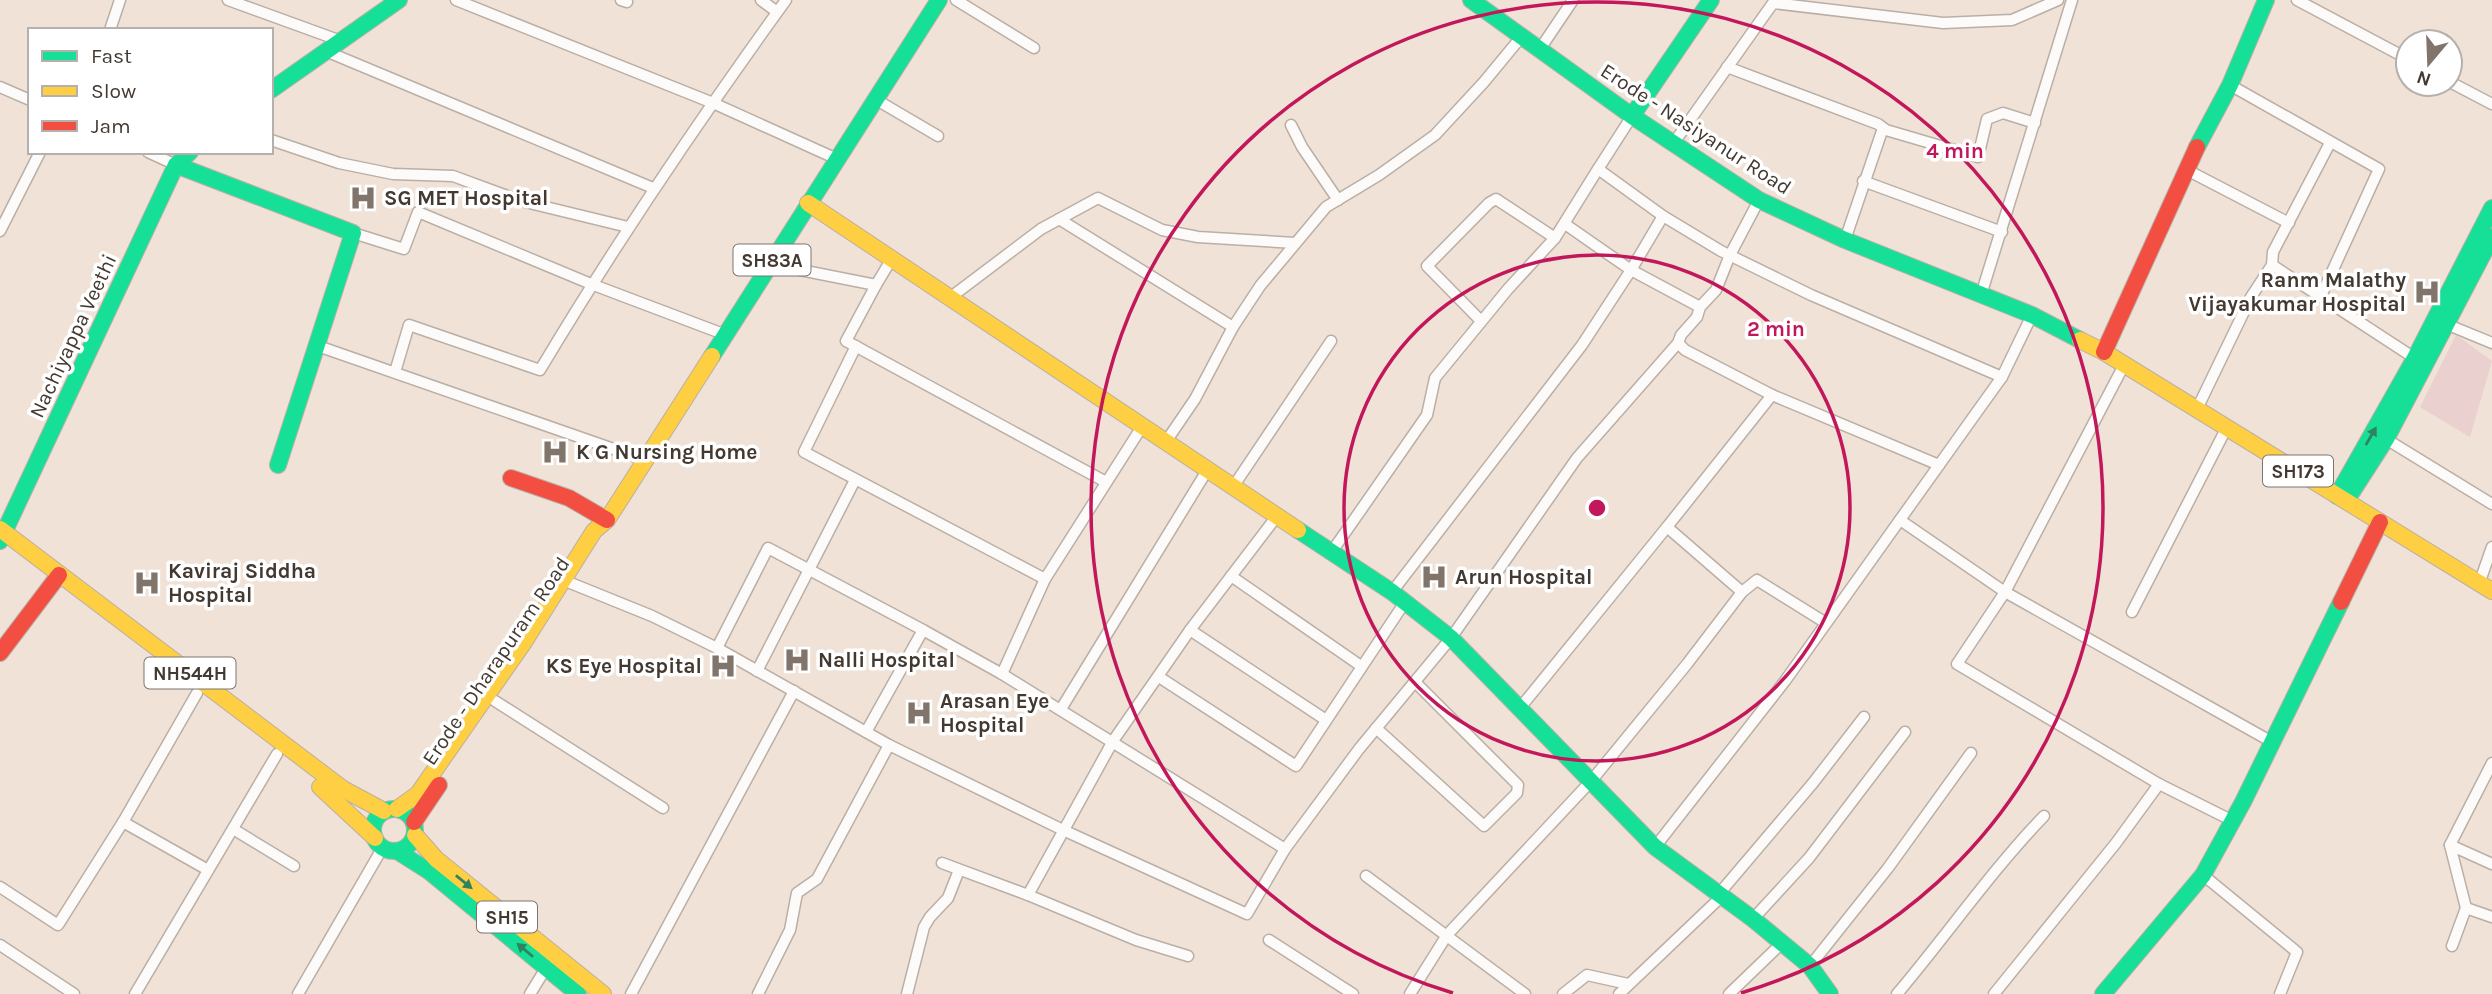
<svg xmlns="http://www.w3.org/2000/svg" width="2492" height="994" viewBox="0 0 2492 994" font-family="Karla,sans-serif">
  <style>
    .green { fill: #ead0ce }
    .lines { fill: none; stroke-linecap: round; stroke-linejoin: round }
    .street-casing { stroke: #baafa6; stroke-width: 13 }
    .fast-casing { stroke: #baafa6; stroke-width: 18 }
    .slow-casing { stroke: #baafa6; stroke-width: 18 }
    .jam-casing { stroke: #baafa6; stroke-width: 18 }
    .street { stroke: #fdfbf9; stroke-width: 10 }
    .fast { stroke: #16e098; stroke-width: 16 }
    .slow { stroke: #ffcf43; stroke-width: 16 }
    .jam { stroke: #f24e42; stroke-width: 16 }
    .oneway { fill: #2f845f }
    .ring { fill: none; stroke: #c2185b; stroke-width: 3.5 }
    .labels { text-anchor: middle; stroke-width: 7; stroke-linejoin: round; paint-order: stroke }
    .shield { fill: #fff; stroke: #7b746f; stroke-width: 2 }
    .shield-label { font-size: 19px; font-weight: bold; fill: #433931 }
    .street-label { font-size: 21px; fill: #433931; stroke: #fff }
    .poi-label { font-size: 21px; font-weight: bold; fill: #433931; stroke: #fff; text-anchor: start }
    .centre { fill: #c2185b; stroke: #fff; stroke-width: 3.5 }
    .ring-label { font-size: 21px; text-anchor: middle; font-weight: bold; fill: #c2185b; stroke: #fff; stroke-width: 7; stroke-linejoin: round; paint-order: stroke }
  </style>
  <rect width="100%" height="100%" fill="#f0e2d6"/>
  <!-- green -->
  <polygon class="green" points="2456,335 2492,361 2470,437 2420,407"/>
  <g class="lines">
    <defs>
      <g id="street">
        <polyline points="228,0 341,41"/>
        <polyline points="456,0 713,103 837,159"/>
        <polyline points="621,0 627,2"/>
        <polyline points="761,0 777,12"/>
        <polyline points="956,0 1034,48"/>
        <polyline points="2297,0 2408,59"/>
        <polyline points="110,30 120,0"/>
        <polyline points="1540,49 1573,0"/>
        <polyline points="328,52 653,188"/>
        <polyline points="1727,67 1878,124 1886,130 1978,157 1987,119 2003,113 2035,123"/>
        <polyline points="2450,82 2492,104"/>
        <polyline points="2230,85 2379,169 2321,296"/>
        <polyline points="0,87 30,100"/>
        <polyline points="875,99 938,136"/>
        <polyline points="1291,125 1302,147 1338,200"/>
        <polyline points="271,140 339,163 393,174 453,176 521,201 628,227"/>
        <polyline points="1673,144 1773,3 1943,23 2012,20 2058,0"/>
        <polyline points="148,152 176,165"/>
        <polyline points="1598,169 1632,116"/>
        <polyline points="2185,169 2289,223"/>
        <polyline points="1863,181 2002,232"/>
        <polyline points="1059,219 1233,327"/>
        <polyline points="1565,224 1631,270 1700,307"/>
        <polyline points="0,231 40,152"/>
        <polyline points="353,233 404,249 418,212 591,284 726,335"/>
        <polyline points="1845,240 1883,128"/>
        <polyline points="770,264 876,285 846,341 1106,482"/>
        <polyline points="2272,265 2419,361"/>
        <polyline points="876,285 891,260"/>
        <polyline points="1981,295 2072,0"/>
        <polyline points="951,297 1041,229 1098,198 1162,230 1198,237 1295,243"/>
        <polyline points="1481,321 1427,266 1489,203 1496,199 1555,238"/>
        <polyline points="2446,324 2492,343"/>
        <polyline points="1678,343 1685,350 1772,395 1939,465"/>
        <polyline points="315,345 645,460"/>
        <polyline points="856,346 804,452 1045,579 1143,425"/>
        <polyline points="2124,365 2005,592 1957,664 2159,784 2233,821"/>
        <path d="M 395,372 L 409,325 L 540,370 C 616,243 699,120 786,0"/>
        <polyline points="2197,409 2251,297 2272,265 2273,252 2330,143"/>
        <polyline points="2386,439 2492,504"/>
        <polyline points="1167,440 1195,399 1233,327 1260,286 1326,207 1379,175 1435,135 1484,82 1522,36"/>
        <polyline points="1233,487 1331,341"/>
        <polyline points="1900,520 2005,592 2272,742"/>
        <polyline points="1667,527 1772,395"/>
        <polyline points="1333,550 1427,415 1435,378 1508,289 1555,238 1598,169 1663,216 1721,251 1811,295 2002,377"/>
        <polyline points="1231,576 1361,666"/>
        <polyline points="563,580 652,616 717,648 889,745 1063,830 1247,914 1285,849 1359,749 1451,638 1577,458 1678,343 1681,335 1697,317 1700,307 1716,290 1730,255 1759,200"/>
        <polyline points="2479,584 2492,547"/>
        <polyline points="1392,592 1582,345 1631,270 1663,216"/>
        <polyline points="1742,592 1757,580 1826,623"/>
        <polyline points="2132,612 2227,427"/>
        <polyline points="1190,630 1326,720"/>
        <polyline points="717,648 768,548 923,630"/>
        <polyline points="757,671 855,480"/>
        <polyline points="1002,674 1285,849"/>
        <polyline points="1159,677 1296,766 1405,602"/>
        <polyline points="495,701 663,808"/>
        <polyline points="1061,709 1208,469"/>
        <polyline points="1376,728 1484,826 1517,793 1518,785 1415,682"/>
        <polyline points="866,732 923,630 1002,674 1045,579"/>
        <polyline points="123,822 208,870"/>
        <polyline points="233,829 294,866"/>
        <polyline points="2450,845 2492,763"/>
        <polyline points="1655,847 1785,681 1979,409 2002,377 2032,315"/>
        <polyline points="942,863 1028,895"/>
        <polyline points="2203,875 2297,952 2280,994"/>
        <polyline points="1366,876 1525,994"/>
        <polyline points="0,887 58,925 123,822 197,693"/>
        <polyline points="1718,895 1813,783 1864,717"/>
        <polyline points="2466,908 2492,917"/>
        <polyline points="1753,919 1809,858 1905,732"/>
        <polyline points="1269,940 1353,994"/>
        <polyline points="0,945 74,994"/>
        <polyline points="2452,946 2466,908 2450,845 2492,864"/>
        <polyline points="1188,956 1136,940 1028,895 1113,741 1190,630 1277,516"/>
        <polyline points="1810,966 1888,868 1971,753"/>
        <polyline points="135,994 277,754"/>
        <polyline points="298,994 383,847"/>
        <polyline points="530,994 546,968"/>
        <polyline points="631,994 794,691"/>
        <polyline points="758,994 790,930 797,893 817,879 889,745"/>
        <polyline points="907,994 924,927 930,917 948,898 959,870"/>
        <polyline points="1410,994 1447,935 1592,780 1687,664 1742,592 1667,527 1520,708"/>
        <polyline points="1563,994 1587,975 1628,984"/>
        <polyline points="1619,994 1721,897"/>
        <polyline points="1729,994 1782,943"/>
        <path d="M 1897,994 C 1947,935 1991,871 2044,816"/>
        <polyline points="1994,994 2116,843 2159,784"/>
      </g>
      <g id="fast">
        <polyline points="1471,0 1632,116 1759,200 1845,240 2032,315 2080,340"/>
        <polyline points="271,90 399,0"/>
        <polyline points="1632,116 1711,0"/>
        <polyline points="2197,147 2230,85 2266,0"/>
        <polyline points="176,165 353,233 278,465"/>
        <polyline points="712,356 939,0"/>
        <polyline points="2337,496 2415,358 2492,208"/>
        <polyline points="2346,501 2386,439 2492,237"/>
        <polyline points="1298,530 1392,592 1451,638 1655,847 1753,919 1810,966 1830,994"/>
        <polyline points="0,541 176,165 190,152"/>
        <circle cx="394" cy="830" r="21"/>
        <polyline points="397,851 430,872 578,994"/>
        <polyline points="2103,994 2203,875 2243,802 2341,602"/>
      </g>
      <g id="slow">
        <polyline points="808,203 1298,530"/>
        <polyline points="2080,340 2104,352 2492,591"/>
        <polyline points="0,529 343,789 384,811"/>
        <polyline points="320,787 375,838"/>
        <polyline points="397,809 418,794 524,642 594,531 607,520 712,356"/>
        <polyline points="415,835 436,859 603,994"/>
      </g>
      <g id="jam">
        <polyline points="2104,352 2197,147"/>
        <polyline points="511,478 569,498 607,520"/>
        <polyline points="2341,602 2380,522"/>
        <polyline points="0,653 59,575"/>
        <polyline points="414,822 439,785"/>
      </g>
    </defs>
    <!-- street casing -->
    <use href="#street" class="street-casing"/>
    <!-- fast casing -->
    <use href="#fast" class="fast-casing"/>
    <!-- slow casing -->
    <use href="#slow" class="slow-casing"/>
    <!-- jam casing -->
    <use href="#jam" class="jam-casing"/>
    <!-- street -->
    <use href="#street" class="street"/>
    <!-- fast -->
    <use href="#fast" class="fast"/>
    <!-- slow -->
    <use href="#slow" class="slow"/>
    <!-- jam -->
    <use href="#jam" class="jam"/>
  </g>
  <!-- one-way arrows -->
  <defs><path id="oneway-solid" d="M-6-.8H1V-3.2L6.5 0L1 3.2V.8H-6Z" transform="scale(1.75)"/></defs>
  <g class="oneway">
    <use href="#oneway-solid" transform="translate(2371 436) rotate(-60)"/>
    <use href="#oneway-solid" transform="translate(464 882) rotate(39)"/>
    <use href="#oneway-solid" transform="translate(525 950) rotate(-140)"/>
  </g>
  <!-- distance rings -->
  <g class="ring">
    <circle cx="1597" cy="508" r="253"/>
    <path d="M1453 993A506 506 0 1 1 1741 993"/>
  </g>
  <!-- icons -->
  <defs>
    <symbol id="hospital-bare" viewBox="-9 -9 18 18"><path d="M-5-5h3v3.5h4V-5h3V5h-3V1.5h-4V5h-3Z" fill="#80746b" stroke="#fff" stroke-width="2.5" paint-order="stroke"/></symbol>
  </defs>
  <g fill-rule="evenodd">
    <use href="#hospital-bare" x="344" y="179" width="38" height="38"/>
    <use href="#hospital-bare" x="2408" y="273" width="38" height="38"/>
    <use href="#hospital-bare" x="536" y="433" width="38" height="38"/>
    <use href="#hospital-bare" x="1415" y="558" width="38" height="38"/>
    <use href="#hospital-bare" x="128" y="564" width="38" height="38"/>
    <use href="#hospital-bare" x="778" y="641" width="38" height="38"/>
    <use href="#hospital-bare" x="704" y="647" width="38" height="38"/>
    <use href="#hospital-bare" x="900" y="694" width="38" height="38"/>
  </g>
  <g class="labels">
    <!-- shield labels -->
    <g class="shield">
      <rect x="733.5" y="244.5" width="77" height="31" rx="5"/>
      <rect x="2263" y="455.5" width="70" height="31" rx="5"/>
      <rect x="144.5" y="657.5" width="91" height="31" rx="5"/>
      <rect x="477" y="901.5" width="60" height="31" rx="5"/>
    </g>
    <g class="shield-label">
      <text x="772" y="267">SH83A</text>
      <text x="2298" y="478">SH173</text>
      <text x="190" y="680">NH544H</text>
      <text x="507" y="924">SH15</text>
    </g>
    <!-- street labels -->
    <g class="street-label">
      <text transform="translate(1696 129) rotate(33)" y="7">Erode - Nasiyanur Road</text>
      <text transform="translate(73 336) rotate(-65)" y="7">Nachiyappa Veethi</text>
      <text transform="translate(496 661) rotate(-56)" y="7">Erode - Dharapuram Road</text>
    </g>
    <!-- poi labels -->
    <g class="poi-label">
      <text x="384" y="205">SG MET Hospital</text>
      <text x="2406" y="287" text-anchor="end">Ranm Malathy<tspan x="2406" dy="24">Vijayakumar Hospital</tspan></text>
      <text x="576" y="459">K G Nursing Home</text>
      <text x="168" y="578">Kaviraj Siddha<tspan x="168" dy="24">Hospital</tspan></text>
      <text x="1455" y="584">Arun Hospital</text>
      <text x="818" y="667">Nalli Hospital</text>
      <text x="702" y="673" text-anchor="end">KS Eye Hospital</text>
      <text x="940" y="708">Arasan Eye<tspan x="940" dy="24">Hospital</tspan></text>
    </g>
  </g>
  <circle cx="1597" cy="508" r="10" class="centre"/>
  <g class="ring-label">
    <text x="1955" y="158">4 min</text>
    <text x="1776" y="336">2 min</text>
  </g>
  <!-- legend -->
  <rect x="28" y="28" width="245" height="126" fill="#ffffff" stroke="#b4b0ad" stroke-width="2"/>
  <rect x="42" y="51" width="35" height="10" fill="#16e098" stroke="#b4b0ad" stroke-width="2"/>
  <text x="91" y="63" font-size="21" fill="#433931">Fast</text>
  <rect x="42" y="86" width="35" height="10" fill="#ffcf43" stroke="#b4b0ad" stroke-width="2"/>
  <text x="91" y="98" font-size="21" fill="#433931">Slow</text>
  <rect x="42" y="121" width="35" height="10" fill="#f24e42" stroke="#b4b0ad" stroke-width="2"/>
  <text x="91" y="133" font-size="21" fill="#433931">Jam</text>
  <!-- north arrow -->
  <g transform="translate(2429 63) rotate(199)"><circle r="33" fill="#ffffff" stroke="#b4b0ad" stroke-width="2"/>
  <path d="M0-5L12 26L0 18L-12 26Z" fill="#80746b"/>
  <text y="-10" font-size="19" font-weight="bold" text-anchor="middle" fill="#433931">N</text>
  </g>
</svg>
